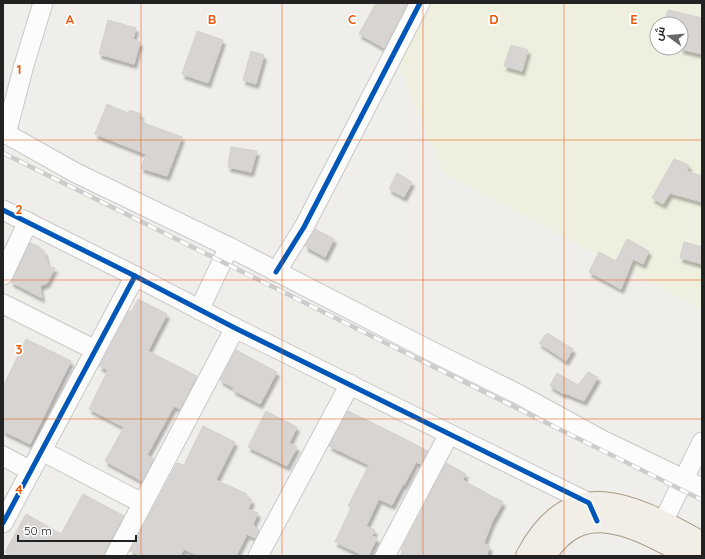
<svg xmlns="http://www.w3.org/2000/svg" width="705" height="559" viewBox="0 0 705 559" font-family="Quicksand,Cairo,sans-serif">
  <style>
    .farmland { fill: #efefdf; fill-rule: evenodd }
    .building { fill: #d7d4d2; stroke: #d3d0cc; filter: url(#shadow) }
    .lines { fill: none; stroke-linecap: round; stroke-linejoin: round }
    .minor-casing { stroke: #c9c8c7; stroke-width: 21 }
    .primary-casing { stroke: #a79c86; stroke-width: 24 }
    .minor { stroke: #fdfcfc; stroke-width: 19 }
    .primary { stroke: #f3ede7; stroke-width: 22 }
    .rail-casing { stroke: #ccc; stroke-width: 4.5 }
    .rail { stroke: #fff; stroke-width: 3; stroke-dasharray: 9; stroke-linecap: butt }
    .cycleway-casing { stroke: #fff; stroke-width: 8 }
    .cycleway { stroke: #0057b8; stroke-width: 5 }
    .grid { fill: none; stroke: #e8590c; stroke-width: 1; stroke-opacity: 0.55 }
    .grid-label { font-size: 13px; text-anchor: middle; font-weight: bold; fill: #e8590c; stroke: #fff; stroke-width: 3.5; stroke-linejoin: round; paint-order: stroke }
  </style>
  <defs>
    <filter id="shadow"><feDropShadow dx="2.5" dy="4.5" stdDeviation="1" flood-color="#0004"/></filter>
  </defs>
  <rect width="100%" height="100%" fill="#f0eeeb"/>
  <!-- farmland -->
  <path class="farmland" d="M 373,3 L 702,3 L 702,310 L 443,173 ZM 657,24 L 681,24 L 681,48 L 657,48 Z"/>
  <!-- building -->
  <g class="building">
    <polygon points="376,3 408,3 384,48 359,34"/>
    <polygon points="668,10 702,18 702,54 681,49 681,24 664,24"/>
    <polygon points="108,20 136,28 133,39 140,42 134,64 99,54"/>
    <polygon points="197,31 223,40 208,83 182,74"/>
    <polygon points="511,45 528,50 522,71 504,66"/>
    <polygon points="251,51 264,55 256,84 243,80"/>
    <polygon points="107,104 128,113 130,110 141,114 139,119 144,121 144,123 182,137 167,176 141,168 146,154 95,134"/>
    <polygon points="231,147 257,151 251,172 228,167"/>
    <polygon points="674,159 689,165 687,171 702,176 702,202 670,193 663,204 652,198"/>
    <polygon points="397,173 412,182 404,197 389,189"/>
    <polygon points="315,229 334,239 325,257 305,246"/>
    <polygon points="627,239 649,251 643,264 633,259 621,289 589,272 599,252 616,261"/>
    <polygon points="684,242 702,247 702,264 680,258"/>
    <polygon points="30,243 38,246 44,251 48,266 55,268 47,283 40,286 42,298 11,282"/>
    <polygon points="138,299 167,314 148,351 197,376 180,409 174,406 147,455 154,459 142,481 105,461 124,427 89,409 108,370 99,366 101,363 129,311 131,312"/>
    <polygon points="547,333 573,349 566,361 539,343"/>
    <polygon points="26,339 71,361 30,444 3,431 3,387"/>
    <polygon points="236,350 277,372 260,404 233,390 234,388 220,380"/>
    <polygon points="588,372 598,377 584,401 565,393 564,394 550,386 557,373 578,385"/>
    <polygon points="266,411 297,427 289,443 297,447 287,466 248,447"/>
    <polygon points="348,411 393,433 428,451 421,464 416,462 404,485 403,484 392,505 379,499 366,526 375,530 372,536 377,538 368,556 364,556 335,542 351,508 348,506 369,465 329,446"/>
    <polygon points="203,426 235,442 216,480 247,494 245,497 252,500 248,509 258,513 253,524 259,530 255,538 247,534 236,556 198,556 184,549 180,556 141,556 130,551 177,463 184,465"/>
    <polygon points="446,463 466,474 463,479 466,482 503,502 492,522 484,543 490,547 486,556 400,556 403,551 401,550"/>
    <polygon points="83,494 124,516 105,551 104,556 12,556 5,552 26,514 61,534"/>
  </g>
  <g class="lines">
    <defs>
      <g id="minor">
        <polyline points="3,132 76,173 229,247"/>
        <polyline points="6,134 24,65 43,3"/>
        <polyline points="3,210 135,276 235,328 589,503 593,512"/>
        <polyline points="276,272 304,227 420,3"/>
        <polyline points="3,275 28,222"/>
        <polyline points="3,304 95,350"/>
        <polyline points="199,310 229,247 429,350 518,394 602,440 702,488"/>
        <polyline points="42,451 142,503"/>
        <polyline points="3,456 31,471"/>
        <polyline points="663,522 702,442"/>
        <polyline points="3,523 135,276"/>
        <polyline points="115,556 235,328"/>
        <polyline points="258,556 350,384"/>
        <polyline points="385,556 449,434"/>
      </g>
      <g id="primary">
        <path d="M 527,556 C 573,469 636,507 702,543"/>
        <path d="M 545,556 C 584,493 640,530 690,556"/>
      </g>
    </defs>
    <!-- minor casing -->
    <use href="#minor" class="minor-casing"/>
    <!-- primary casing -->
    <use href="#primary" class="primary-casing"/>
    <!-- minor -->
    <use href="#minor" class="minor"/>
    <!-- primary -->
    <use href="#primary" class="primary"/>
    <defs>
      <polyline id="rail" points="3,153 702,500"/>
    </defs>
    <!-- rail casing -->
    <use href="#rail" class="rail-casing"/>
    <!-- rail -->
    <use href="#rail" class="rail"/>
    <defs>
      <g id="cycleway">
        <polyline points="3,210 135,276 235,328 589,503 597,521"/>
        <polyline points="276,272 304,227 420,3"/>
        <polyline points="3,523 135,276"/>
      </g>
    </defs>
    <!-- cycleway casing -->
    <use href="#cycleway" class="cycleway-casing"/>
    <!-- cycleway -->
    <use href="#cycleway" class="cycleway"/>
  </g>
  <!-- grid -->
  <path class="grid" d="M 141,3 L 141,556M 282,3 L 282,556M 423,3 L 423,556M 564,3 L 564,556M 3,140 L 702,140M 3,280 L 702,280M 3,419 L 702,419"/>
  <g class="grid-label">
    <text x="70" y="24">A</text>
    <text x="212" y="24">B</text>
    <text x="352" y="24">C</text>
    <text x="494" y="24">D</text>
    <text x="634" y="24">E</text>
    <text x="19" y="74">1</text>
    <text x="19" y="214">2</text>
    <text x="19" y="354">3</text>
    <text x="19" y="494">4</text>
  </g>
  <!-- border -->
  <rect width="705" height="559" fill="none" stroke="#222222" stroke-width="8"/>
  <!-- north arrow -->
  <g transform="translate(669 36) rotate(286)"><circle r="19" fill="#ffffff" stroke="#a7a7a7"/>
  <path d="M0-3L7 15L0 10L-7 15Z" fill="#6a6968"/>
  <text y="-6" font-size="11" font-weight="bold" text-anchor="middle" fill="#222222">ش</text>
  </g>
  <!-- scale -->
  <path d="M18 535v6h118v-6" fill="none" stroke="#222222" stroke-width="2"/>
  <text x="24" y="535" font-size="12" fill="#222222" stroke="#ffffff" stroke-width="3" paint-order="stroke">50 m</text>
</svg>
